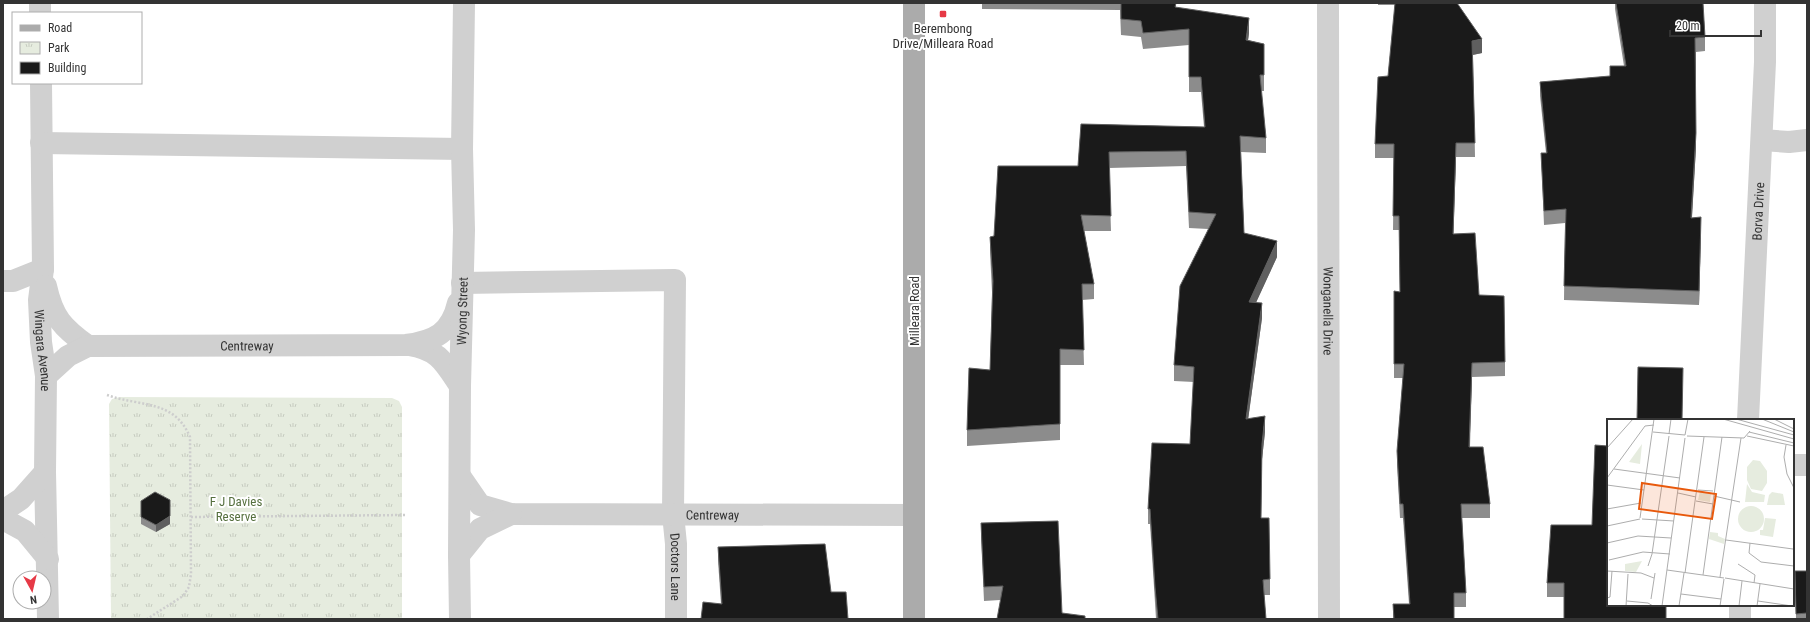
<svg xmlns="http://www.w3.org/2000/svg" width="1810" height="622" viewBox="0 0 1810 622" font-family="'Roboto Condensed',sans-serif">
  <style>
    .park { fill: url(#park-tufts) }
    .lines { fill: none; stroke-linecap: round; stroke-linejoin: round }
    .path { stroke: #cdcdcd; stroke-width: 2.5; stroke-dasharray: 2 2; stroke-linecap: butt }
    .minor { stroke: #d0d0d0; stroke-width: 22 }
    .major { stroke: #ababab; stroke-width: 22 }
    .wall { fill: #8c8c8c }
    .shaded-wall { fill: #5f5f5f }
    .building { fill: #1a1a1a; stroke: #5f5f5f }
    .poi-dot { fill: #e63946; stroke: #fff; stroke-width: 1.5 }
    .labels { text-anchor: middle; stroke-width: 4; stroke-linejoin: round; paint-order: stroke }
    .poi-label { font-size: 13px; fill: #333; stroke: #fff }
    .street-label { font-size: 13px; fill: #333; stroke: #fff }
    .park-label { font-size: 13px; fill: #56703f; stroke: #fff }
    .inset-road { fill: none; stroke: #adadad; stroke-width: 1 }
    .view { fill: #e8590c; fill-opacity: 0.15; stroke: #e8590c; stroke-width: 2 }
    .inset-edge { fill: none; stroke: #333; stroke-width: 2 }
  </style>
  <defs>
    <pattern id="park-tufts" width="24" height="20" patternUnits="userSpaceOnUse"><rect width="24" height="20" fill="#e6ecdf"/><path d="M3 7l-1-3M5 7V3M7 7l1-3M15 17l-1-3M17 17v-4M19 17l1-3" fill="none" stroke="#c6cbc0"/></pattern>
  </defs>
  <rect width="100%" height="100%" fill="#fff"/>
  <!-- park -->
  <polygon class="park" points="120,397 392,398 399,401 402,407 402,619 111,619 109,404 112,399"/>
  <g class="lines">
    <!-- path -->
    <g class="path">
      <path d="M 107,395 C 140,407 174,399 190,437 L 191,574 L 189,587 L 183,596 L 147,619"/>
      <polyline points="191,517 405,515"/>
    </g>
    <!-- minor -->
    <g class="minor">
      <polyline points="40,3 40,13"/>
      <path id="s1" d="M 1328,3 L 1329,619"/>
      <path id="s2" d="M 41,83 L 43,269 L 39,300 L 41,342 L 46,376 L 45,472 L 48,619"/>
      <polyline points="1762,140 1789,142 1807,140"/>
      <polyline points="41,143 462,149"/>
      <polyline points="3,281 13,281 43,269"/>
      <path id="s3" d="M 462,283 L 675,280 L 673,514 L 676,544 L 676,619"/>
      <path d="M 46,286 C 53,318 63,328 88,346"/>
      <path d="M 409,345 C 439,350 444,362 460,386"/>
      <path id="s4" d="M 46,376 L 68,356 L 88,346 L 406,345 C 435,341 451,333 458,303"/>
      <path id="s5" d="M 1748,420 L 1765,62 L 1765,3"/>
      <polyline points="1793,465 1807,465"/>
      <path id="s6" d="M 460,476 L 480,505 L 511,514 L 914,515"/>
      <polyline points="3,511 21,499 45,472"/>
      <polyline points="3,519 25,531 48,559"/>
      <polyline points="459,555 480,529 511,514"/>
      <path id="s7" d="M 460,619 L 459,555 L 460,386 L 464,230 L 462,149 L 464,3"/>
      <polyline points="1740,619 1740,605"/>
    </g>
    <!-- major -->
    <polyline class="major" points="914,3 914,619"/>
  </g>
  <!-- wall -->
  <g class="wall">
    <polygon points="982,3 1176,3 1176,8 1249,33 1248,40 1264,44 1264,91 1261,91 1266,138 1266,153 1241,152 1244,233 1277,257 1256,302 1262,318 1248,419 1265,432 1262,459 1261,518 1270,579 1270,595 1264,595 1266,619 1156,619 1155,603 1150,524 1148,524 1148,509 1190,444 1194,382 1174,381 1174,365 1208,229 1189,228 1186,166 1109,168 1111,231 1084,231 1094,284 1094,299 1082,300 1084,365 1060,365 1060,440 967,446 967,430 990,370 992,292 990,252 990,237 994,236 1078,166 1081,124 1204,127 1201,92 1189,92 1189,45 1143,49 1141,37 1121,35 1120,10 982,9"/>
    <polygon points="1378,3 1457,3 1482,53 1473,55 1475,157 1456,157 1453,234 1479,295 1505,362 1505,376 1472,377 1470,447 1490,504 1490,518 1462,518 1466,593 1466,607 1454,607 1454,619 1393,619 1393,604 1409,604 1403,518 1400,518 1397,465 1397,451 1403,378 1394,378 1394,291 1400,292 1399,230 1393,230 1394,158 1375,158 1375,144 1388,76 1395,5 1378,5"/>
    <polygon points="1615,3 1703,3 1705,37 1705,51 1696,52 1696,147 1692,218 1701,231 1699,305 1564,300 1565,223 1544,225 1541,153 1546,153 1540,96 1540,82 1610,76 1624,66 1615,9"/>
    <polygon points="141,501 170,524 156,532 141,524"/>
    <polygon points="981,523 1062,613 1085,619 1000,600 984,601 981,537"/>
    <polygon points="1592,525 1666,605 1666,619 1564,619 1564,597 1547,597 1547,583"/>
    <polygon points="718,547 831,592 721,604 718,561"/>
    <polygon points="1795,571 1807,571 1807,619 1796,619"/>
  </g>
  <!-- shaded-wall -->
  <g class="shaded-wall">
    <polygon points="1249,18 1249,33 1246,56 1246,40"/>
    <polygon points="1482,39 1482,53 1472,55 1472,41"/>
    <polygon points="1696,133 1696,147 1691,232 1691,218"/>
    <polygon points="1456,143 1456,157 1453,248 1453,234"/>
    <polygon points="1701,217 1701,231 1699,305 1699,291"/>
    <polygon points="1277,241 1277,257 1249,318 1249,302"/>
    <polygon points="1262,303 1262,318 1246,435 1246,419"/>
    <polygon points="1472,363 1472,377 1469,461 1469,447"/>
    <polygon points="1265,416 1265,432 1262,459 1262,444"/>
    <polygon points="170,516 170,524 156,532 156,525"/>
  </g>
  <!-- building -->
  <g class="building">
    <polygon points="1121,3 1176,3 1175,7 1249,18 1246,40 1264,44 1264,75 1260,75 1266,138 1240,136 1244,233 1277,241 1249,302 1262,303 1246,419 1265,416 1262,444 1261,518 1269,518 1270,579 1263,580 1266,619 1158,619 1155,587 1150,509 1148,509 1152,443 1190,444 1194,367 1174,365 1180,286 1216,214 1189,212 1186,151 1109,152 1111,216 1081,215 1094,284 1082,284 1084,350 1060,349 1060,424 967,430 969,368 990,370 993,281 990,237 994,236 998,166 1078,166 1081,124 1205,127 1201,77 1189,77 1189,29 1143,33 1141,21 1121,19"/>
    <polygon points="1395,3 1457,3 1482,39 1472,41 1475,143 1456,143 1453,234 1475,233 1479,295 1504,296 1505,362 1472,363 1469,447 1483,447 1490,504 1461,504 1466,593 1454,593 1454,619 1394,619 1393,604 1410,604 1403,504 1400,504 1397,451 1404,364 1394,364 1394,291 1400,292 1399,216 1393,216 1394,144 1375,144 1378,77 1388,76"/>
    <polygon points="1616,3 1703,3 1705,37 1695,38 1696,133 1691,218 1701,217 1699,291 1564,286 1566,209 1544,211 1541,153 1547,153 1540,82 1610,76 1610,66 1626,66"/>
    <polygon points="1638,367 1683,368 1682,420 1637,420"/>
    <polygon points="1595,445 1608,446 1608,605 1666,605 1666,619 1564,619 1564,583 1547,583 1551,525 1592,525"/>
    <polygon points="155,492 170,500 170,516 156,525 141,517 141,501"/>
    <polygon points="1058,521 1062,613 1085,616 1085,619 997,619 1003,586 984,587 981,523"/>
    <polygon points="825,544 831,592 846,592 848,619 701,619 703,602 722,604 718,547"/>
    <polygon points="1795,571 1807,571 1807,619 1807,613 1796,614"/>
  </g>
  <!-- markers -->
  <rect class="poi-dot" x="939" y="10" width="8" height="8" rx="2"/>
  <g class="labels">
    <!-- poi labels -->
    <g class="poi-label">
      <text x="943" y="33">Berembong<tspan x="943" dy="15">Drive/Milleara Road</tspan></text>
    </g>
    <!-- street labels -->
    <g class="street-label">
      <text dy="5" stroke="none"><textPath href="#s5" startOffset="209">Borva Drive</textPath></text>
      <text dy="5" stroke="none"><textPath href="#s7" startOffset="308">Wyong Street</textPath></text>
      <text transform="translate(914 311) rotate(-90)" y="5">Milleara Road</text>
      <text dy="5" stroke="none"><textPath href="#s1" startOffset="308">Wonganella Drive</textPath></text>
      <text dy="5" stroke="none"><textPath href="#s4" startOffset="211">Centreway</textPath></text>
      <text dy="5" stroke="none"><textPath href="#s2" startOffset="268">Wingara Avenue</textPath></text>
      <text dy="5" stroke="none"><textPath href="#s6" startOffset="269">Centreway</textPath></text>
      <text dy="5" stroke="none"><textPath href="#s3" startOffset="500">Doctors Lane</textPath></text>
    </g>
    <!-- park labels -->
    <g class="park-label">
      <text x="236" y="506">F J Davies<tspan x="236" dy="15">Reserve</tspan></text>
    </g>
  </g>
  <!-- overview -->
  <g transform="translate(1607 419)">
    <rect width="187" height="187" fill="#fff"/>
    <path d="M 146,41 L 153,42 L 160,52 L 160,64 L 155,72 L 144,70 L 140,61 L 140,48 ZM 140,65 L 145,73 L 158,76 L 157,83 L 138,83 ZM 165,73 L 176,75 L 178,86 L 160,86 L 162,76 ZM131 100a13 13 0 1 1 26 0a13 13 0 1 1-26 0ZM 158,99 L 169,100 L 166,118 L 153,116 L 153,111 L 156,111 Z" fill="#e6ecdf"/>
    <path d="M 93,72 L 104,74 L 103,83 L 91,81 ZM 103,113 L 111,114 L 111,117 L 118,120 L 117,125 L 102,120 ZM 35,142 L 29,153 L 18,152 L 18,145 Z" fill="#e6ecdf"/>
    <path d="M 35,25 L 33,45 L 22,43 Z" fill="#e6ecdf"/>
    <path class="inset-road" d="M 116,0 L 187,20M 129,0 L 187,16M 155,0 L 187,13M 167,0 L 187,10M 46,13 L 78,16M 142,13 L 187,24M 62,15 L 64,0M 78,16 L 81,0M 80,17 L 137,19 L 143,12M 140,17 L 187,27M 179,26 L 177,38 L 180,55 L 187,69M 0,29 L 26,0M 7,50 L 73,59M 0,59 L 38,7 L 47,6M 0,66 L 37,71M 91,71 L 106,72M 71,74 L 89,78M 107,77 L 133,83M 89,82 L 106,85M 0,90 L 34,84M 33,99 L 47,0M 35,100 L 67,102M 0,107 L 33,100M 187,119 L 187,148M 119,121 L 186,130M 0,124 L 31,117 L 64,119M 143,124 L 142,134 L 154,143 L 187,147M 2,141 L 36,133 L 63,135M 131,145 L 148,156 L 147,164M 41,147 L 45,135 L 62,17M 60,151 L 117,159M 0,152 L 34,154 L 47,159M 78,154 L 97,18M 96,156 L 115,18M 113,158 L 134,19M 118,159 L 187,170M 74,175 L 114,180M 0,179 L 3,178 L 5,152M 44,180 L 48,154M 20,182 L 41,184 L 46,187M 151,182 L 185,187M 19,187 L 21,155M 55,187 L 78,19M 72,187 L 77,154M 113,187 L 117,160M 132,187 L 135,162M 150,187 L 153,165"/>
    <path class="view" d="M 35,64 L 109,75 L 105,100 L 32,90 Z"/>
    <rect width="187" height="187" class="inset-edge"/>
  </g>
  <!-- border -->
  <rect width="1810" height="622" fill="none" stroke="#333333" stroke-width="8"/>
  <!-- legend -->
  <rect x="12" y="12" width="130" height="72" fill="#ffffff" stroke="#adadad"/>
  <rect x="20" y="25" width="20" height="6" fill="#ababab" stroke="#adadad"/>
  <text x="48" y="32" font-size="12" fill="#333333">Road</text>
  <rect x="20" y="42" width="20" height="12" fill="url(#park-tufts)" stroke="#adadad"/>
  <text x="48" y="52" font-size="12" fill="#333333">Park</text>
  <rect x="20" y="62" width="20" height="12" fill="#1a1a1a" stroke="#adadad"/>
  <text x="48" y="72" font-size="12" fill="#333333">Building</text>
  <!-- north arrow -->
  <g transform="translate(32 590) rotate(172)"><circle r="19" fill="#ffffff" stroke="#adadad"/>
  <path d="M0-3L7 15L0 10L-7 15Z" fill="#e63946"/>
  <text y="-6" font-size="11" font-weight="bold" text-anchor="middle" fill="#333333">N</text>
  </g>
  <!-- scale -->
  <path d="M1670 30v6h91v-6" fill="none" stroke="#333333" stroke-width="2"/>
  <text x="1676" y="30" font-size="12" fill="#333333" stroke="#ffffff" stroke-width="3" paint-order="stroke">20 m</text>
</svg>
